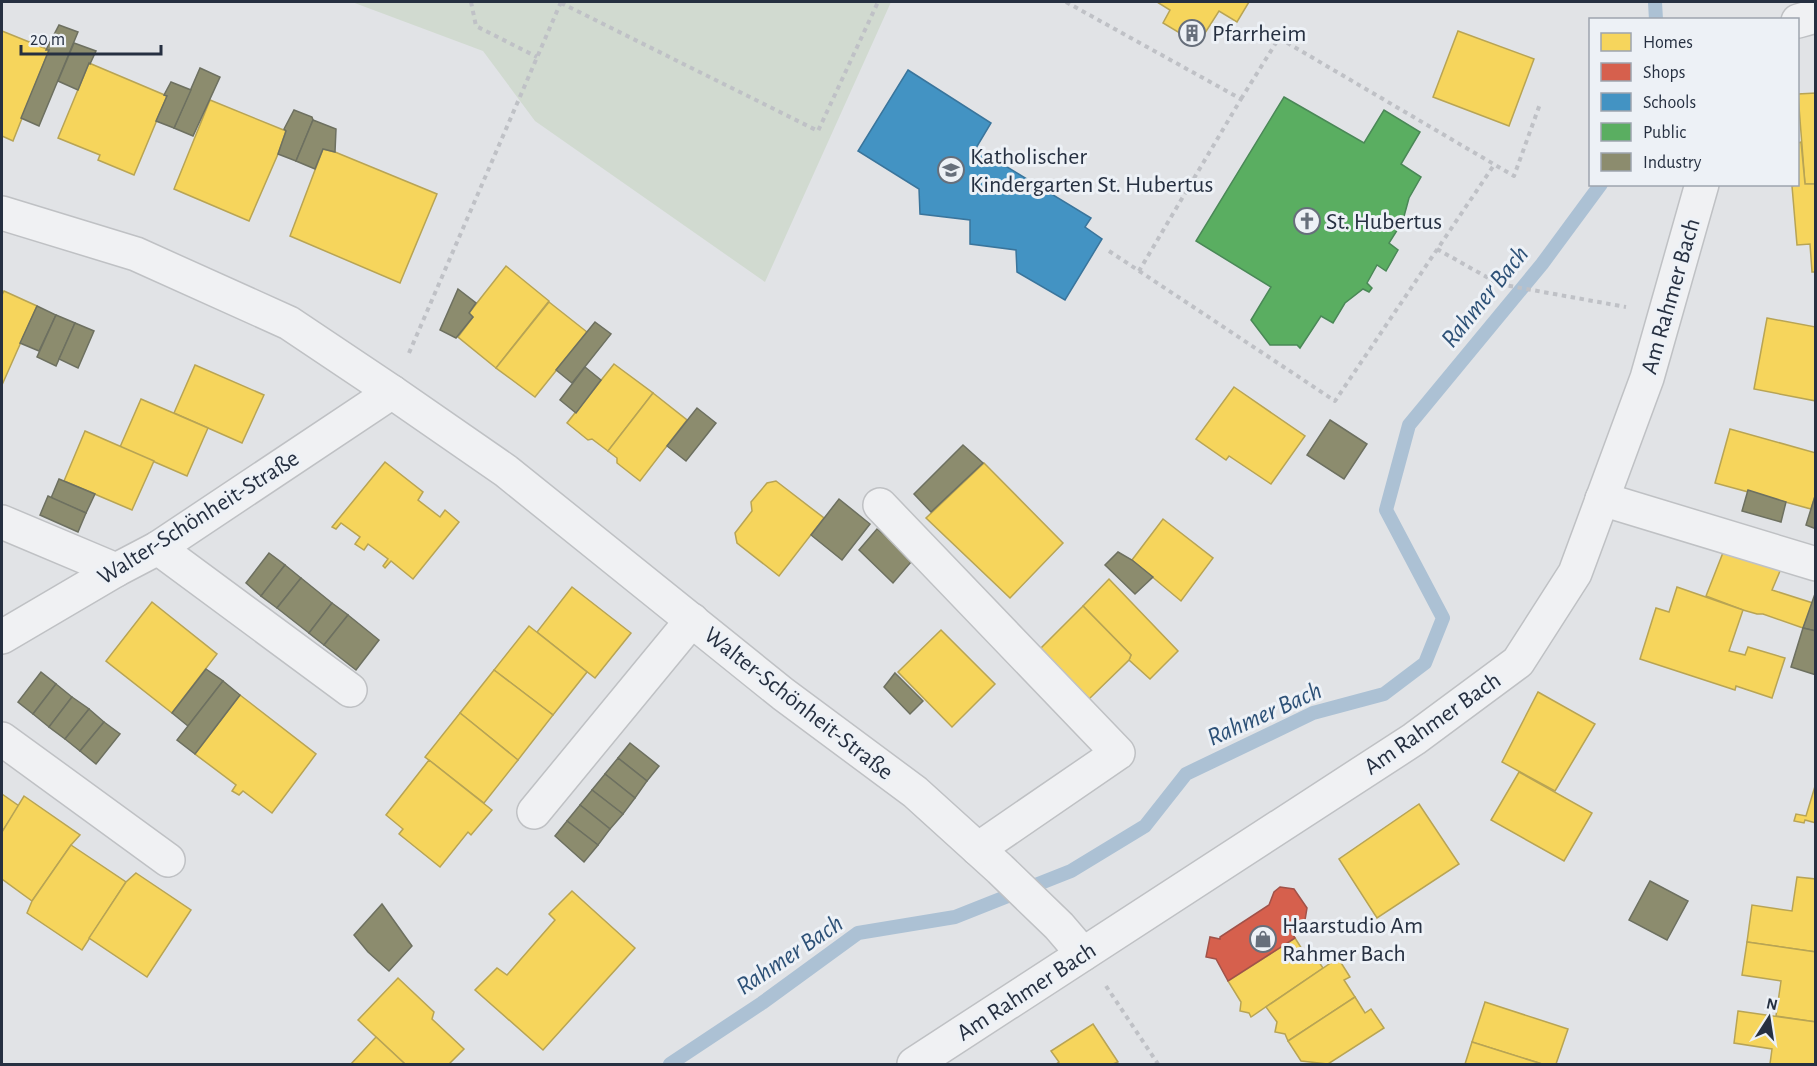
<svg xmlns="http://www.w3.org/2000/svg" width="1817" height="1066" viewBox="0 0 1817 1066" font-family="'Alegreya Sans',sans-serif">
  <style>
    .green { fill: #d1dad0 }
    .homes { fill: #f6d55c; stroke: #b8a454; stroke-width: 1.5 }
    .shops { fill: #d6604d; stroke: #a15249; stroke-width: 1.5 }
    .schools { fill: #4393c3; stroke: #3a759c; stroke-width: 1.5 }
    .public { fill: #5aae61; stroke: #4a8857; stroke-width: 1.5 }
    .industry { fill: #8c8c6e; stroke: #6d7060; stroke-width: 1.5 }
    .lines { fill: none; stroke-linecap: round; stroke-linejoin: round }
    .stream { stroke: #acc1d4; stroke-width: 14 }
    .minor-casing { stroke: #bfc1c4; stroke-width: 36 }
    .path { stroke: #bfc1c6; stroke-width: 4; stroke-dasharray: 4.5 4.5; stroke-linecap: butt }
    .minor { stroke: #f0f1f3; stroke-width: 33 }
    .labels { text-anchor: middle; stroke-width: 6; stroke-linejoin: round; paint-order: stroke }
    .poi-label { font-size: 24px; fill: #263041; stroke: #edf1f6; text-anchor: start }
    .street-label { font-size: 24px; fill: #263041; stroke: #edf1f6 }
    .water-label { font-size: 26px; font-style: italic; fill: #2d5177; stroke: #edf1f6 }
  </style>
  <rect width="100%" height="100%" fill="#e1e3e6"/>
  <!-- green -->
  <polygon class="green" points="352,2 891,2 765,282 535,121 483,51"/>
  <!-- homes -->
  <g class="homes">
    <polygon points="1157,2 1249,2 1237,22 1219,11 1198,44 1163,23 1170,10"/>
    <polygon points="2,31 49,50 13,141 2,136"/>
    <polygon points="1458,31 1534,59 1509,126 1433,97"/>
    <polygon points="89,63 167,96 134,175 98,160 100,155 58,138"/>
    <polygon points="1816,93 1816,184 1805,184 1798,94"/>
    <polygon points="210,100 286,131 278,154 249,221 174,189"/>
    <polygon points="1801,142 1805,184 1816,184 1816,272 1812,272 1810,244 1797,245 1792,186 1798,184 1798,143"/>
    <polygon points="323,149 335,152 437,194 400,283 290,236"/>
    <polygon points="506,266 549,301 496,368 458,337 473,317 469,313"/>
    <polygon points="4,291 37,306 2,385 2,295"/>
    <polygon points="549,302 587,332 535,397 496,368"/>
    <polygon points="1767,318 1816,327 1816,401 1754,389"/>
    <polygon points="614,364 653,393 608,451 592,439 588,440 567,423"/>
    <polygon points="195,365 264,395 242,443 174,413"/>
    <polygon points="1234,387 1305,436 1271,484 1229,456 1226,460 1196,439"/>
    <polygon points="653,393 687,420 640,481 617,463 617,458 608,451"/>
    <polygon points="141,399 208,428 187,476 120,447"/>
    <polygon points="1730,429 1816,453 1816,493 1811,509 1715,483"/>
    <polygon points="85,431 154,461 132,510 64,481"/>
    <polygon points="385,462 423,492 418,500 440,517 445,510 459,522 413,579 391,561 385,568 383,566 388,559 368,544 364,550 355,544 360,537 341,523 336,529 332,527"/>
    <polygon points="984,463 1063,543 1010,598 926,518"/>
    <polygon points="776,481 824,518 779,576 737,543 735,533 752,511 751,502 767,483"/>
    <polygon points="1163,519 1213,558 1181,601 1132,560"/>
    <polygon points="1726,545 1783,564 1772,590 1813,603 1803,628 1763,614 1757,614 1743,610 1706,596"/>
    <polygon points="1109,579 1178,651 1150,679 1129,660 1131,655 1083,606"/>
    <polygon points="572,587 631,633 595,678 537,632"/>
    <polygon points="1677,587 1743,610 1729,651 1745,655 1748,647 1785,658 1772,698 1736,686 1735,690 1640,659 1656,608 1669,612"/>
    <polygon points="152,602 217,654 172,713 106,661"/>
    <polygon points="1083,606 1131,655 1129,660 1089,699 1039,650"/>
    <polygon points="529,626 587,672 553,715 494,670"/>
    <polygon points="941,630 995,684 952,727 898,672"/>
    <polygon points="494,670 553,715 518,760 460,713"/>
    <polygon points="1538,692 1595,724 1555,791 1502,762"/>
    <polygon points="240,695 316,754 272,813 243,791 239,795 232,791 236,785 195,754"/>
    <polygon points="460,713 518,760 484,803 425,757"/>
    <polygon points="429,760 492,810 471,835 468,832 440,867 399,834 403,829 386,815"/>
    <polygon points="1519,772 1592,813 1564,861 1491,820"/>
    <polygon points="1816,783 1816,823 1805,820 1804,823 1794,821 1796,814 1806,816"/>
    <polygon points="2,794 19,806 2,832"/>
    <polygon points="24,796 80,835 71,845 32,901 2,879 2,832"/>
    <polygon points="1419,804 1459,864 1377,918 1339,859"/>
    <polygon points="71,845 126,882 82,950 27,913 32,901"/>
    <polygon points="136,873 191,910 147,977 89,938 126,882"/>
    <polygon points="1797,877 1816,879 1816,952 1747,942 1752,905 1792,911"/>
    <polygon points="572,891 635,948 543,1050 475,990 497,968 507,975 555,920 549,914"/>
    <polygon points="1295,938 1305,954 1311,950 1323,968 1251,1017 1249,1013 1240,1011 1241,1002 1228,981"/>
    <polygon points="1747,942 1816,952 1816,1022 1776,1016 1781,981 1742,975"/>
    <polygon points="1338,958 1350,977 1344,980 1355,997 1288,1041 1285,1034 1275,1032 1277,1022 1266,1007"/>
    <polygon points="398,978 434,1012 432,1019 464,1049 449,1064 405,1064 358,1020"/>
    <polygon points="1355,997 1365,1013 1371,1009 1384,1028 1328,1064 1301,1061 1288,1041"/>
    <polygon points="1485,1002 1568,1029 1556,1064 1542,1064 1472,1042"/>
    <polygon points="1738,1011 1816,1022 1816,1064 1770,1064 1772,1049 1734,1043"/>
    <polygon points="1093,1024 1118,1062 1113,1064 1056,1064 1059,1062 1051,1051"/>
    <polygon points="376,1037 405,1064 351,1064"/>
    <polygon points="1472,1042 1542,1064 1465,1064"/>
  </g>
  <!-- shops -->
  <polygon class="shops" points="1280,887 1294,889 1307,908 1305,920 1290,930 1295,938 1228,981 1216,959 1206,957 1210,937 1220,939 1220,937 1269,905 1274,892"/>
  <!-- schools -->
  <polygon class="schools" points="908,70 991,123 976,148 1091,218 1085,227 1102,239 1065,300 1017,272 1016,250 970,244 970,220 920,214 919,189 858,151"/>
  <!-- public -->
  <polygon class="public" points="1284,97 1364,143 1384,110 1420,132 1401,164 1421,177 1409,198 1403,220 1408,223 1406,227 1401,224 1389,243 1398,250 1386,271 1377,265 1367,283 1372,288 1369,292 1363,289 1345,303 1333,323 1321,316 1300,348 1297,345 1270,345 1251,320 1271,287 1196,241"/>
  <!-- industry -->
  <g class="industry">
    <polygon points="59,25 78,32 39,126 21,118 49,50 46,50"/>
    <polygon points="74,43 96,51 90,64 89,63 78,90 58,81"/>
    <polygon points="200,68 220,77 193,136 174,128"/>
    <polygon points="171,82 191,90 174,128 156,121 167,96 164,95"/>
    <polygon points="294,110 312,117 313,120 296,161 278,154 286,131 284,129"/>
    <polygon points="313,120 336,129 335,152 323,149 315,169 296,161"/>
    <polygon points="458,289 476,303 469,313 473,317 456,338 440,330"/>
    <polygon points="37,306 56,315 39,351 20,343"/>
    <polygon points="56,315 75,323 56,366 37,357"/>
    <polygon points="595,322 611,334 572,383 556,370"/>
    <polygon points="75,323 94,331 78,368 59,359"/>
    <polygon points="585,367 601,380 576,413 560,400"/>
    <polygon points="697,408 716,423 686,461 667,446"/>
    <polygon points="1330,420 1367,444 1344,479 1307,455"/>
    <polygon points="963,445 983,463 931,512 914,494"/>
    <polygon points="59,479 95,494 86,513 51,498"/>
    <polygon points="1748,490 1786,502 1781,522 1742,511"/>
    <polygon points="1816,493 1816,529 1806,525"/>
    <polygon points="48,496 86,513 78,532 40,515"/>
    <polygon points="839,499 870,524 842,560 811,535"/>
    <polygon points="877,529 900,547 911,562 893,583 859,550"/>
    <polygon points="1118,552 1132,560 1153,577 1135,594 1105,565"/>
    <polygon points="269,553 285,565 261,596 246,583"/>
    <polygon points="285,565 301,578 277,608 261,596"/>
    <polygon points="301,578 332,603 309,633 277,608"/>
    <polygon points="1816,591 1816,631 1803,628"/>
    <polygon points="332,603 348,615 324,645 309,633"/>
    <polygon points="348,615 379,640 356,670 324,645"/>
    <polygon points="1803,628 1816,631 1816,675 1791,667"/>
    <polygon points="206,669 223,681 188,726 172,713"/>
    <polygon points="41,672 56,684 33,714 18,702"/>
    <polygon points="895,673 923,701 910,714 884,687"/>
    <polygon points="223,681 240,695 195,754 177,740"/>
    <polygon points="56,684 72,697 49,727 33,714"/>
    <polygon points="72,697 89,709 65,739 49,727"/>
    <polygon points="89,709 104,722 80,751 65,739"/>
    <polygon points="104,722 120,734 96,764 80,751"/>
    <polygon points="630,743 659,766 647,781 618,758"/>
    <polygon points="618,758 647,781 635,798 605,774"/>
    <polygon points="605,774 635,798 623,814 592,790"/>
    <polygon points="592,790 623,814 610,829 580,805"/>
    <polygon points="580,805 610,829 598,845 567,821"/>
    <polygon points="567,821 598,845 584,862 555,836"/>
    <polygon points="1650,881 1688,901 1667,940 1629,920"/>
    <polygon points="382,904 412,946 389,971 368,952 354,935"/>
  </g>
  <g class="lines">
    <!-- stream -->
    <g class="stream">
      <polyline points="1655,2 1656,20"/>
      <polyline points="670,1064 762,1003 858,933 955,917 1071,871 1145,826 1186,774 1313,713 1384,694 1425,663 1443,618 1386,510 1409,425 1542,264 1601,184"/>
    </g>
    <defs>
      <g id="minor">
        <polyline points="1798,21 1816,16"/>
        <polyline points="2,213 136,254 289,323 392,392 506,471 783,694 915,792 1000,869 1059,926 1083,954"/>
        <polyline points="1602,499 1816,564"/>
        <polyline points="880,505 1118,753 978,849"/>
        <polyline points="2,522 116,570"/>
        <polyline points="158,548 350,690"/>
        <polyline points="2,637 116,570 158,548 392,392"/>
        <polyline points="2,739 168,860"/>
        <polyline points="534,812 692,620"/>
        <polyline points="914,1064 1414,739 1518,662 1575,573 1647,378 1702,184"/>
      </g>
    </defs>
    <!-- minor casing -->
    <use href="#minor" class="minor-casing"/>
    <!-- path -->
    <g class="path">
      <polyline points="471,2 476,26 537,57"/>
      <polyline points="1066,2 1241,99 1139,271"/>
      <polyline points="561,3 818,131 878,2"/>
      <polyline points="1241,99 1279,38 1514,176 1540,104"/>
      <polyline points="1437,249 1499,284 1626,307"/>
      <polyline points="1109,251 1335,401 1494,165"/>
      <polyline points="409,353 561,2"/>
      <polyline points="1106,986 1158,1064"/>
    </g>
    <!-- minor -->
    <use href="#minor" class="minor"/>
  </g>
  <!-- icons -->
  <defs>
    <symbol id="building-ring" viewBox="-11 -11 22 22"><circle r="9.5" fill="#edf1f6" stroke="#676f7b" stroke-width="1.5"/><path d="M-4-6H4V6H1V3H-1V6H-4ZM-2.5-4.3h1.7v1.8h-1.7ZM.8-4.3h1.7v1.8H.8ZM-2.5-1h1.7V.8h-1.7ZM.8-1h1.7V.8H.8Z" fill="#676f7b"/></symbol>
    <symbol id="school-ring" viewBox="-11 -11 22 22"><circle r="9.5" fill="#edf1f6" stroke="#676f7b" stroke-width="1.5"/><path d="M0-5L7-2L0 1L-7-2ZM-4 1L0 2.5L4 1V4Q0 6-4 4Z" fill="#676f7b"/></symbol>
    <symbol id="church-ring" viewBox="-11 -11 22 22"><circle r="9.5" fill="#edf1f6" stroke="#676f7b" stroke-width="1.5"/><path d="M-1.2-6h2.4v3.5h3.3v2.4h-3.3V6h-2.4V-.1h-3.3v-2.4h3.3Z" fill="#676f7b"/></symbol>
    <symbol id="shop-ring" viewBox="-11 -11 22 22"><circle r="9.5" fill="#edf1f6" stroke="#676f7b" stroke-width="1.5"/><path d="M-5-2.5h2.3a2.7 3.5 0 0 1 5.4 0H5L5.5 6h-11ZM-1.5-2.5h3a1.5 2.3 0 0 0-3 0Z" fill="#676f7b"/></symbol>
  </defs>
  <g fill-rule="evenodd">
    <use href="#building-ring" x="1177" y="18" width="30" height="30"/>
    <use href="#school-ring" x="936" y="155" width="30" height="30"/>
    <use href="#church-ring" x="1292" y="206" width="30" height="30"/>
    <use href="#shop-ring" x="1248" y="924" width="30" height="30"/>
  </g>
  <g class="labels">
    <!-- poi labels -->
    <g class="poi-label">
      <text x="1212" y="41">Pfarrheim</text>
      <text x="970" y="164">Katholischer<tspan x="970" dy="28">Kindergarten St. Hubertus</tspan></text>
      <text x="1326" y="229">St. Hubertus</text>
      <text x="1282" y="933">Haarstudio Am<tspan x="1282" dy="28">Rahmer Bach</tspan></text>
    </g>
    <!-- street labels -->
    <g class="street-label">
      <text transform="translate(1670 296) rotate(-74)" y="8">Am Rahmer Bach</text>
      <text transform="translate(198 517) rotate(-32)" y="8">Walter-Schönheit-Straße</text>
      <text transform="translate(799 703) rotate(38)" y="8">Walter-Schönheit-Straße</text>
      <text transform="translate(1432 723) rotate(-35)" y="8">Am Rahmer Bach</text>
      <text transform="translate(1026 991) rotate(-33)" y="8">Am Rahmer Bach</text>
    </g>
    <!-- water labels -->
    <g class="water-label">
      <text transform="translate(1484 296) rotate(-51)" y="9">Rahmer Bach</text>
      <text transform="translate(1264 713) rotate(-24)" y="9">Rahmer Bach</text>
      <text transform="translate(789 954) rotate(-34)" y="9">Rahmer Bach</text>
    </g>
  </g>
  <!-- border -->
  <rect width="1817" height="1066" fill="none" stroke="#263041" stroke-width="6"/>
  <!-- legend -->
  <rect x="1589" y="18" width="210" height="168" fill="#edf1f6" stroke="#9da4ae" stroke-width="1.5"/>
  <rect x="1601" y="33" width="30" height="18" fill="#f6d55c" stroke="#9da4ae" stroke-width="1.5"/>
  <text x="1643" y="48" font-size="18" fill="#263041">Homes</text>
  <rect x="1601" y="63" width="30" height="18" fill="#d6604d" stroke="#9da4ae" stroke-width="1.5"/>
  <text x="1643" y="78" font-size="18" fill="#263041">Shops</text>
  <rect x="1601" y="93" width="30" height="18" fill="#4393c3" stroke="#9da4ae" stroke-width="1.5"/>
  <text x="1643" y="108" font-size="18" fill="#263041">Schools</text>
  <rect x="1601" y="123" width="30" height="18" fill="#5aae61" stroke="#9da4ae" stroke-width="1.5"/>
  <text x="1643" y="138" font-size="18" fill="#263041">Public</text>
  <rect x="1601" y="153" width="30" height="18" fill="#8c8c6e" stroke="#9da4ae" stroke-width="1.5"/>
  <text x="1643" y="168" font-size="18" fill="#263041">Industry</text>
  <!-- north arrow -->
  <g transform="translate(1769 1018) rotate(12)" stroke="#edf1f6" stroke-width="4.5" paint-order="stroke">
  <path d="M0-4.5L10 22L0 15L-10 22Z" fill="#263041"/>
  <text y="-9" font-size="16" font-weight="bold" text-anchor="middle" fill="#263041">N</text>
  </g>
  <!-- scale -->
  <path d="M21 45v9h140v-9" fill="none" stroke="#263041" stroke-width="3"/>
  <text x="30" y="45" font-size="18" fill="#263041" stroke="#edf1f6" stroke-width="4.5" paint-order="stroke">20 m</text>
</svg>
